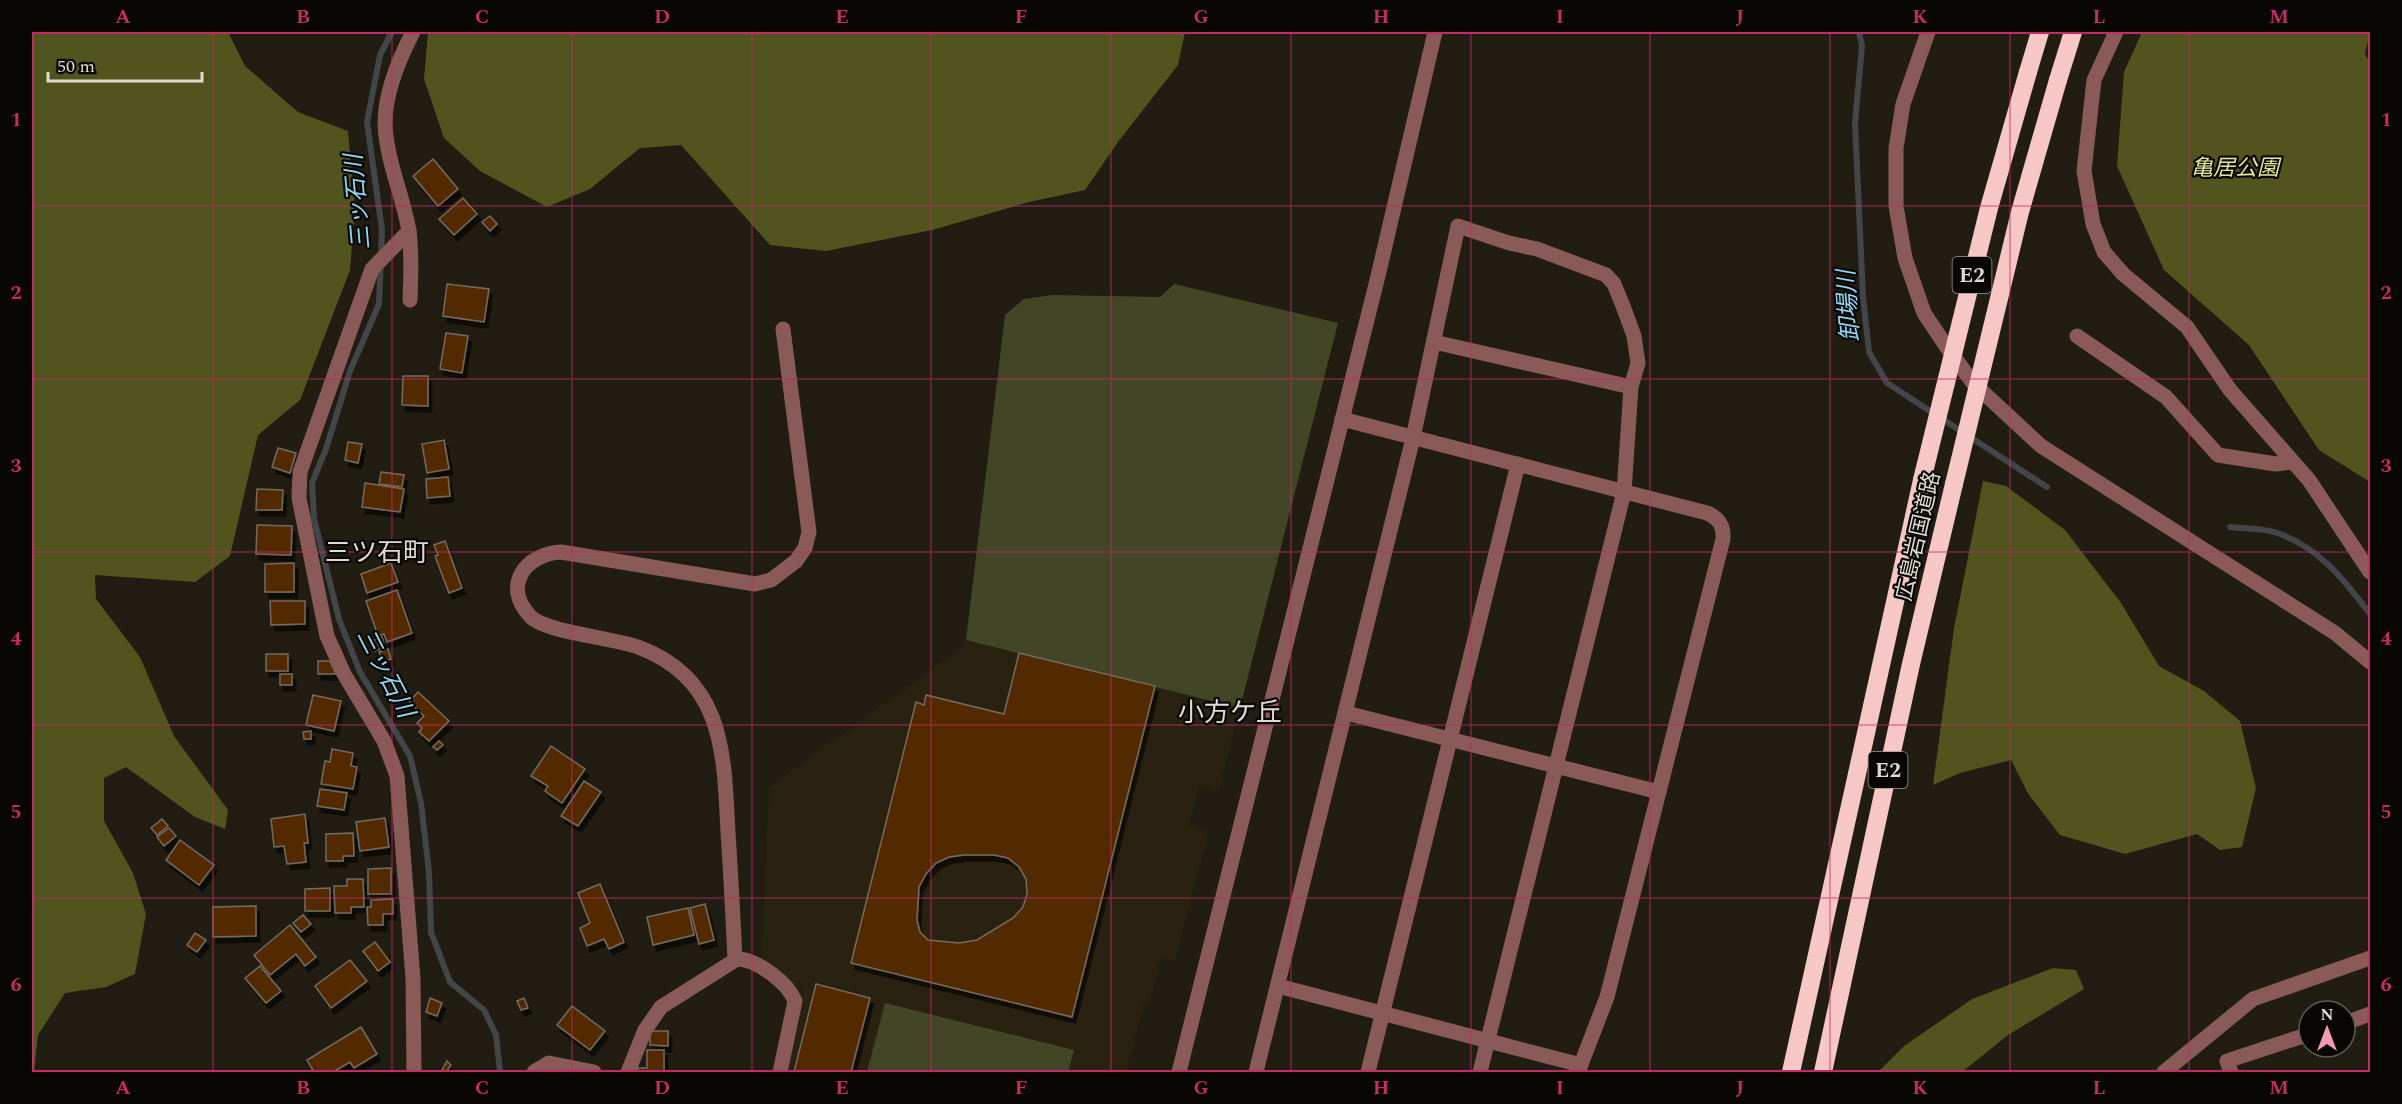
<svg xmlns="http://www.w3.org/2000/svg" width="2402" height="1104" viewBox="0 0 2402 1104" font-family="Spectral,'Noto Sans JP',serif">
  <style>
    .built { fill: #292211 }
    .green { fill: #434527 }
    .forest { fill: #51541c }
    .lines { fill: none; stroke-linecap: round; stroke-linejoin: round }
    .stream { stroke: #434649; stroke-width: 6 }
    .building { fill: #532c02; stroke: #766a61; stroke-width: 1.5; fill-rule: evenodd; filter: url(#shadow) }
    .minor { stroke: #895a58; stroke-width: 15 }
    .highway { stroke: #f6c7c4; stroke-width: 18 }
    .highway-bridge { stroke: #f6c7c4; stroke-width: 18 }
    .grid { fill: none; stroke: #c52c67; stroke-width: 1.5; stroke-opacity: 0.55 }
    .labels { text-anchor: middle; stroke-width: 4.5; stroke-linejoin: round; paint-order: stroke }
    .shield { fill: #090704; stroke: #9e9b96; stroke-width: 1.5 }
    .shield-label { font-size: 21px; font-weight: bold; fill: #dedbd4 }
    .park-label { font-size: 22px; font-style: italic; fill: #e2e793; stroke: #090704 }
    .street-label { font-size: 22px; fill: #dedbd4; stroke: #090704 }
    .water-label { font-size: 24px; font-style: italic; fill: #8fd7f8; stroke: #090704 }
    .quarter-label { font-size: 26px; fill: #dedbd4; stroke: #090704 }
    .neatline { fill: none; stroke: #c52c67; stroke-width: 2 }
    .grid-label { font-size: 20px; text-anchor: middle; font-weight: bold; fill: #c52c67 }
  </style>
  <defs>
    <filter id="shadow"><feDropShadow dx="3.5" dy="6" stdDeviation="0" flood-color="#0009"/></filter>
  </defs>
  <rect width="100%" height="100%" fill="#211d12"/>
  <!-- built -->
  <polygon class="built" points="1174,284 1338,323 1219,790 1199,785 1189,825 1209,830 1175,961 1161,958 1149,1005 1144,1004 1126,1072 785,1072 802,991 762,961 769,787 963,647 967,637 1005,315 1024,299 1053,295 1160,297"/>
  <!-- green -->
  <g class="green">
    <polygon points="1174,284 1338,323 1240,708 966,640 1005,315 1024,299 1053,295 1160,297"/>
    <polygon points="885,1003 1074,1050 1068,1072 867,1072"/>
  </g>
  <!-- forest -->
  <g class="forest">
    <polygon points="32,32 228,32 245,66 298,112 348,131 355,208 350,270 300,400 258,435 230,556 195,582 95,575 96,599 140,657 174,736 228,810 225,829 195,817 126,767 104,778 104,821 133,873 146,914 135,974 106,987 65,993 38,1035 34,1072 32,1072"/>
    <polygon points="428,32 1185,32 1178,65 1118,142 1085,190 1029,202 932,230 826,251 770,245 681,145 640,148 590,189 547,207 480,171 444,138 424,79"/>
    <polygon points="2142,32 2370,32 2365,54 2370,63 2370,482 2319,450 2249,345 2164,270 2117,166 2124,72"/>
    <polygon points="1983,481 2006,486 2065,530 2121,603 2159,666 2204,691 2240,721 2256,788 2242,847 2220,850 2197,834 2125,854 2060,835 2029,795 2011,760 1960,773 1933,785 1954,628"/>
    <polygon points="2053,968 2076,970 2084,989 2008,1035 1962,1072 1878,1072 1904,1046 1972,999"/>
  </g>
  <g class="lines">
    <!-- stream -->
    <g class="stream">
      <polyline points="392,32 380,55 367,122 382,230 379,304 350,371 326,449 312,483 314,519 339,619 360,672 410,756 421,803 429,872 431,932 450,982 484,1010 496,1035 500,1072"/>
      <polyline points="1859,32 1862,46 1855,123 1863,297 1869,352 1887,383 2047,487"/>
      <path d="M 2230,527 C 2245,529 2263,528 2277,533 C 2319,547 2344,580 2370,614"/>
    </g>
  </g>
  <!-- building -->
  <g class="building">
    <polygon points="433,159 458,189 438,206 413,176"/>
    <polygon points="463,198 477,214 454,235 439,219"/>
    <polygon points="490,216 497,224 490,231 482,222"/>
    <polygon points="447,284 489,289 484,322 443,316"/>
    <polygon points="446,333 468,336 462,373 440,369"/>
    <polygon points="403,376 428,376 428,406 402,405"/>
    <polygon points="444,440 449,469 427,473 422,444"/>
    <polygon points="348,442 362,444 358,463 345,460"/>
    <polygon points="278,448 296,453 290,473 272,467"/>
    <polygon points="381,472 404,475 402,487 379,484"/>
    <polygon points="448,477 450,496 427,498 426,479"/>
    <polygon points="365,483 404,489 400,512 362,507"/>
    <polygon points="257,489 283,490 282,510 256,510"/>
    <polygon points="257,525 292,526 291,555 256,554"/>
    <polygon points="445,541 462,588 449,593 435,556 438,555 434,545"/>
    <polygon points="294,563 294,592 265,592 265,564"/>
    <polygon points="391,563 398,582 367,593 361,574"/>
    <polygon points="397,590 412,633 387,642 384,634 378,636 366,601"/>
    <polygon points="270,601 305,601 305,624 271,625"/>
    <polygon points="382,637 385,647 375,651 372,641"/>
    <polygon points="388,649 391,659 383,662 379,652"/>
    <path d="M 1019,653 L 1155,686 L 1072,1017 L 851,963 L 916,702 L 924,705 L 926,695 L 1004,714 ZM 964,855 L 994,855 L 1008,858 L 1019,867 L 1026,879 L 1027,894 L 1023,907 L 1013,918 L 977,940 L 959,943 L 928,940 L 920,932 L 917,920 L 919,887 L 926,874 L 936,863 L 949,857 Z"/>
    <rect x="266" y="654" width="22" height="17"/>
    <polygon points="318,661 330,661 336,674 318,674"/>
    <rect x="280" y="674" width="12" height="11"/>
    <polygon points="418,692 449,721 429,741 419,732 422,728 417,723 424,716 409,702"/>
    <polygon points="313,695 341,701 334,731 306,725"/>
    <polygon points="311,731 311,739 304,739 303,732"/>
    <polygon points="439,741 443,745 437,750 433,747"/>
    <polygon points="551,746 585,769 562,803 545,791 548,786 531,776"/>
    <polygon points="332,749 353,753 351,766 357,767 353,789 321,784 325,761 330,762"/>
    <polygon points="584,781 601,792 578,826 561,816"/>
    <polygon points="320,789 347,793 344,810 317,806"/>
    <polygon points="305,814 308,843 304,843 306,862 287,864 284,846 274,847 271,819"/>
    <polygon points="385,818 389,847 360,851 356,822"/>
    <polygon points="162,819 168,826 157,835 151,828"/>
    <polygon points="169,828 176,836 164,846 157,837"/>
    <polygon points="353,833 354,856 343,856 343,861 326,861 326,834"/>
    <polygon points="180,840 214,865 199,885 166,860"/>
    <polygon points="391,868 391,894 368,894 368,869"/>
    <polygon points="347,879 363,879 364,907 351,907 351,913 335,913 334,886 347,886"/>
    <polygon points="600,884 624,942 609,949 604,939 587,946 580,928 590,923 578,893"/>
    <polygon points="330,888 330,911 305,911 305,889"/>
    <polygon points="393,899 393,914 383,914 383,925 368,925 367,907 371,907 371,900"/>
    <polygon points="705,904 714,940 699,944 690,908"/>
    <polygon points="256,906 256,936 213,937 213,907"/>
    <polygon points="688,908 694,935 653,945 647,917"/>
    <polygon points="303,915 311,924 301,932 293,923"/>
    <polygon points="290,925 316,957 305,966 296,954 270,975 254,955"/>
    <polygon points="195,933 206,940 197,952 187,945"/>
    <polygon points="375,942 390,962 378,971 363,951"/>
    <polygon points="350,960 367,981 331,1008 315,986"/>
    <polygon points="260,966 281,991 266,1003 245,978"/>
    <polygon points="816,984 870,998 851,1072 794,1072"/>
    <polygon points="430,998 442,1003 437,1016 426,1012"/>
    <polygon points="524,998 528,1008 521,1010 517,1001"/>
    <polygon points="572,1006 605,1031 590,1050 557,1025"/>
    <polygon points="361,1027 377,1054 354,1068 350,1062 333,1072 314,1072 307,1060"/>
    <polygon points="650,1031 668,1031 668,1046 650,1045"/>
    <polygon points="647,1050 664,1050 664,1072 638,1072 638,1068 647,1068"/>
    <polygon points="447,1061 451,1065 446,1072 441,1072"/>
  </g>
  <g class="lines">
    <!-- minor -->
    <g class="minor">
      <polyline points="1928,32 1903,104 1896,148 1896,206 1905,258 1924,313 1946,346 1973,383 2041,446 2335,633 2370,662"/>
      <polyline points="2116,32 2094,80 2084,171 2093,224 2104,252 2123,274 2187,327 2230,390 2309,480 2370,572"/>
      <polyline points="409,231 372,269 300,472 299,498 327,636 344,674 384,741 397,776 413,978 414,1072"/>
      <path d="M 410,300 C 411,277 412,254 409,231 C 403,195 386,160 385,123 C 385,92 399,59 413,32"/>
      <polyline points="2077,336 2166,397 2218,455 2276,464 2291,462"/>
      <polyline points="1434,342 1631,387"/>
      <path d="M 1342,419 L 1707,513 C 1719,518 1724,526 1723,539 L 1607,997 L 1578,1072"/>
      <polyline points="1346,713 1659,792"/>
      <path d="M 735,960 C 733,918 731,875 728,833 C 724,755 725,679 638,647 C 614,638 544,632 530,616 C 502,586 525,554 561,552 L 755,584 L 771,580 L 796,561 L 805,548 L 809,532 L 783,329"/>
      <polyline points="1278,986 1581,1065"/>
      <polyline points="2345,1023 2370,1014"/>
      <polyline points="534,1072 549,1063 594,1072"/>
      <path d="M 628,1072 L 645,1030 L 661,1007 L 737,959 C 757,959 788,983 795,1001 L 780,1072"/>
      <polyline points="1179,1072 1378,276 1435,32"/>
      <polyline points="1256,1072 1413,438 1458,226 1509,243 1537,249 1606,275 1614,284 1623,306 1634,336 1638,363 1631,387 1624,492 1480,1072"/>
      <polyline points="1368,1072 1518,464"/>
      <polyline points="2164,1072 2253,999 2370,958"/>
      <polyline points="2231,1072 2227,1061 2309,1034"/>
    </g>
    <!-- highway -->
    <g class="highway">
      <polyline points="2028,72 2040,32"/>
      <polyline points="2058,80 2073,32"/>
      <polyline points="1791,1072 1922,480"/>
      <polyline points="1823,1072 1911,664 1954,484"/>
    </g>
    <!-- highway-bridge -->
    <g class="highway-bridge">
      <polyline points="1922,480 1989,208 2028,72"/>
      <polyline points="1954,484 2020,212 2058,80"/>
    </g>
  </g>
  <!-- grid -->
  <path class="grid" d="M 213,32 L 213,1072M 392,32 L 392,1072M 572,32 L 572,1072M 752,32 L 752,1072M 931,32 L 931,1072M 1111,32 L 1111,1072M 1291,32 L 1291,1072M 1471,32 L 1471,1072M 1650,32 L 1650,1072M 1830,32 L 1830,1072M 2010,32 L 2010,1072M 2189,32 L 2189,1072M 32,206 L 2370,206M 32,379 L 2370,379M 32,552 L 2370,552M 32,725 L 2370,725M 32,898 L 2370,898"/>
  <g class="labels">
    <!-- shield labels -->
    <g class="shield">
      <rect x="1952.5" y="257" width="39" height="36" rx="4.5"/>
      <rect x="1868.5" y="752" width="39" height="36" rx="4.5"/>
    </g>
    <g class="shield-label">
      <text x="1972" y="282">E2</text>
      <text x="1888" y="777">E2</text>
    </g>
    <!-- park labels -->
    <g class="park-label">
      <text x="2235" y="175">亀居公園</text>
    </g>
    <!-- street labels -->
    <g class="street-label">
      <text transform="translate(1917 536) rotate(-77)" y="8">広島岩国道路</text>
    </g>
    <!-- water labels -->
    <g class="water-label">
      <text transform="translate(357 202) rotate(-95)" y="8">三ッ石川</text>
      <text transform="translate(1848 306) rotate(-94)" y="8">卸場川</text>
      <text transform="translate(386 673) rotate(63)" y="8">三ッ石川</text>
    </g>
    <!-- quarter labels -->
    <g class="quarter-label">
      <text x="377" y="561">三ツ石町</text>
      <text x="1230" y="721">小方ケ丘</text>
    </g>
  </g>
  <!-- border -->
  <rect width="2402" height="1104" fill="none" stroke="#090704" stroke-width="66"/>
  <!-- north arrow -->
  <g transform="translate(2327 1029)"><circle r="28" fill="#090704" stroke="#5e5c57" stroke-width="1.5"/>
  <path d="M0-4.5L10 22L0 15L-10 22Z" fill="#f29ab0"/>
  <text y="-9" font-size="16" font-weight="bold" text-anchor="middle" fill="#dedbd4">N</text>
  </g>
  <!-- scale -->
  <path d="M48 72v9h154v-9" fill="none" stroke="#dedbd4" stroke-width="3"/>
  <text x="57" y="72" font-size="18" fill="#dedbd4" stroke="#090704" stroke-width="4.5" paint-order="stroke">50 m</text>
  <rect x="33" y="33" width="2336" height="1038" class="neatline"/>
  <g class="grid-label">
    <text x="123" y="23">A</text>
    <text x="303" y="23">B</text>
    <text x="482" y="23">C</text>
    <text x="662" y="23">D</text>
    <text x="842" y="23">E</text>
    <text x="1021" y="23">F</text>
    <text x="1201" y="23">G</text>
    <text x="1381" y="23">H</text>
    <text x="1560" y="23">I</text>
    <text x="1740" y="23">J</text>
    <text x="1920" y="23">K</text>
    <text x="2099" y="23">L</text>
    <text x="2279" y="23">M</text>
    <text x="16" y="126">1</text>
    <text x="2386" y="126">1</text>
    <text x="16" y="299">2</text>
    <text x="2386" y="299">2</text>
    <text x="16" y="472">3</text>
    <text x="2386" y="472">3</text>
    <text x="16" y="645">4</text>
    <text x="2386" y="645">4</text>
    <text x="16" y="818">5</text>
    <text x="2386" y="818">5</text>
    <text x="16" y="991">6</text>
    <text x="2386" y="991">6</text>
    <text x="123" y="1094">A</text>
    <text x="303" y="1094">B</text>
    <text x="482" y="1094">C</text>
    <text x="662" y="1094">D</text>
    <text x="842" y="1094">E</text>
    <text x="1021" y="1094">F</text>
    <text x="1201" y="1094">G</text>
    <text x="1381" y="1094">H</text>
    <text x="1560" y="1094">I</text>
    <text x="1740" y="1094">J</text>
    <text x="1920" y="1094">K</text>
    <text x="2099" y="1094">L</text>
    <text x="2279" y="1094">M</text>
  </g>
</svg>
